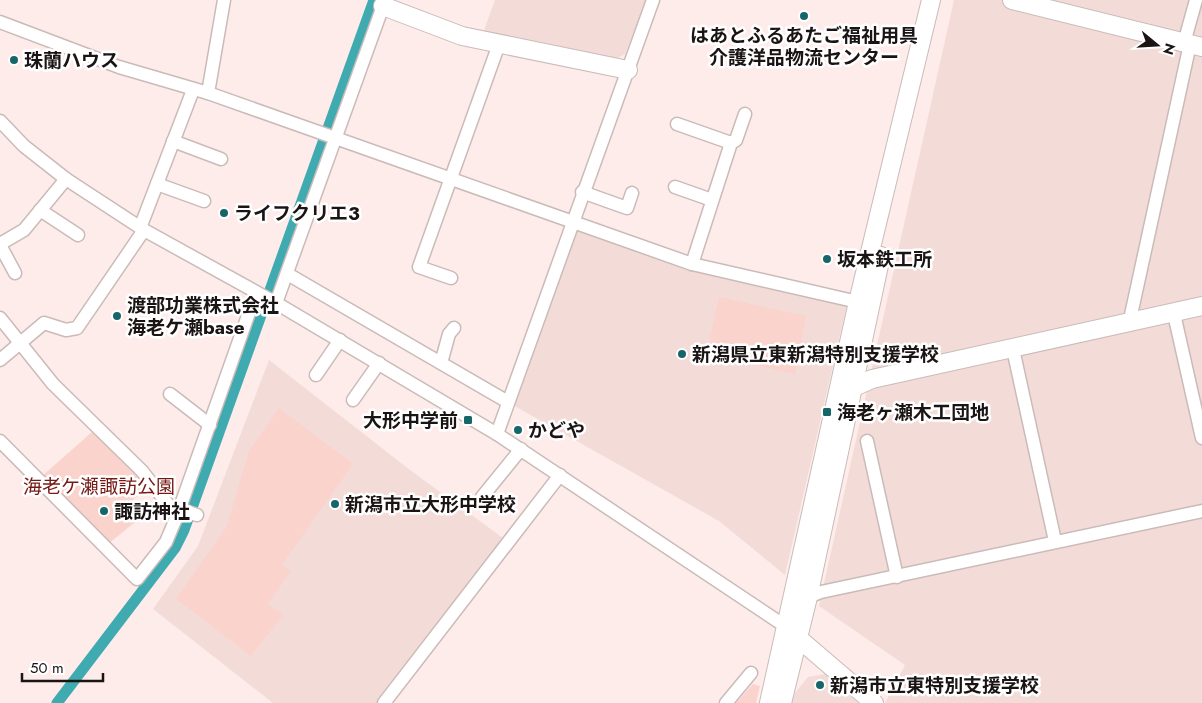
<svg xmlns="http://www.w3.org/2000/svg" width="1202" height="703" viewBox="0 0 1202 703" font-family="Jost,'Noto Sans JP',sans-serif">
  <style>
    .built { fill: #f3dbd7 }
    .green { fill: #fbd3cd }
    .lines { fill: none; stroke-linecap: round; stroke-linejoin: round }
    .canal { stroke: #3fabb1; stroke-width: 11 }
    .street-casing { stroke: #cabbb9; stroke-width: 15 }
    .secondary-casing { stroke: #cabbb9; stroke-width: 20 }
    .street { stroke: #fff; stroke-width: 12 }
    .secondary { stroke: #fff; stroke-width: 18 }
    .poi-dot { fill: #166569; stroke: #fff; stroke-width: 2 }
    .labels { text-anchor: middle; stroke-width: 5; stroke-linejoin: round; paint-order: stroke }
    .poi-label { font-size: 19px; font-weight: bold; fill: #1a1514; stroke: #fff; text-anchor: start }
    .park-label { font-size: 19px; fill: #751915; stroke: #fff }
  </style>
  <rect width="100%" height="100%" fill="#fdecea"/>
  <!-- built -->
  <g class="built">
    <polygon points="495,0 646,0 625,54 610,62 483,33"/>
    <polygon points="954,0 1202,0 1202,703 885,703 905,665 819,606"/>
    <polygon points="573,226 629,248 633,247 847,304 785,575 719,521 511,404"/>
    <polygon points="269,360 410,470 503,538 377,703 273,703 153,609 198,546"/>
    <polygon points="826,674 858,703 792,703 795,693 808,677"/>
  </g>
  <!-- green -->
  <g class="green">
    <polygon points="719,297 806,316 795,374 716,356 710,338"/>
    <polygon points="279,408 353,464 282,565 291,571 268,604 283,615 251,656 176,599 227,526 249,451"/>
    <polygon points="92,432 140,475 149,488 131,501 140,518 107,545 41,477"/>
    <polygon points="753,684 760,686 756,703 736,703"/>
  </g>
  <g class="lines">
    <!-- canal -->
    <polyline class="canal" points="57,703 175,548 184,530 374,0"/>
    <defs>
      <g id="street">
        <polyline points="0,22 119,67 208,93 692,264 858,302"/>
        <polyline points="1184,43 1196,0"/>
        <polyline points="208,93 224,0"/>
        <polyline points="0,121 24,146 66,179 144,230 276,303 497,434 785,626"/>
        <polyline points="677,124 731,143"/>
        <polyline points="173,141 221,159"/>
        <polyline points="157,184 204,201"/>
        <polyline points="675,187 712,200"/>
        <polyline points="582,192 627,208 632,193"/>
        <polyline points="40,210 78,235"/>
        <polyline points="140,228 193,90"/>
        <polyline points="0,244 24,230 66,179"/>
        <polyline points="0,245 15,273"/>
        <polyline points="692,264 731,143 736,140 745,114"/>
        <polyline points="291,276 508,402"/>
        <polyline points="451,278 419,267 499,44"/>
        <polyline points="276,303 383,6"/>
        <polyline points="1174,314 1202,438"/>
        <polyline points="0,318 53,384 142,471 177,516"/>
        <polyline points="1129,324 1190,44"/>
        <polyline points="1013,349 1055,541"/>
        <polyline points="0,360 44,323 66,330 77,328 144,230"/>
        <polyline points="441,363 449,334 454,328"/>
        <polyline points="316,375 340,340"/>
        <polyline points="170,394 210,425"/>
        <polyline points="353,400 379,363"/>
        <polyline points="497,434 653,0"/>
        <polyline points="0,441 137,579 166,542 177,516 256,293"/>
        <polyline points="867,441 897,577"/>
        <polyline points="482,497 521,449"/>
        <polyline points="180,509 197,515"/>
        <polyline points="808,597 821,592 1202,511"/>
        <polyline points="384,703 560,475"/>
        <polyline points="726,703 751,673"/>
      </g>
      <g id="secondary">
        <polyline points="1012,0 1202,47"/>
        <polyline points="383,6 462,36 628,70"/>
        <polyline points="852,388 872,379 1202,306"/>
        <polyline points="791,632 874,703"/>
        <polyline points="769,703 858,302 931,0"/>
        <polyline points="782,703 808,597 881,256"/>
      </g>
    </defs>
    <!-- street casing -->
    <use href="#street" class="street-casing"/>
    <!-- secondary casing -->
    <use href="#secondary" class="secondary-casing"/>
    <!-- street -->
    <use href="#street" class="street"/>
    <!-- secondary -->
    <use href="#secondary" class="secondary"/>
  </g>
  <!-- markers -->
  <g class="poi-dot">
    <circle cx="804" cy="16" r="5"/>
    <circle cx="14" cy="60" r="5"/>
    <circle cx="224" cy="213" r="5"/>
    <circle cx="827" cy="259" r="5"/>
    <circle cx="117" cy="316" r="5"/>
    <circle cx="682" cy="354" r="5"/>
    <rect x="822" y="407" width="10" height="10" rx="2.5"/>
    <rect x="463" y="415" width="10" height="10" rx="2.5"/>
    <circle cx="518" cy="430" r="5"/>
    <circle cx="335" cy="504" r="5"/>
    <circle cx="104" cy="511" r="5"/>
    <circle cx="820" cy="685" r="5"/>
  </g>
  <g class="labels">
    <!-- poi labels -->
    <g class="poi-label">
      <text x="804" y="42" text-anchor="middle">はあとふるあたご福祉用具<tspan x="804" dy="22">介護洋品物流センター</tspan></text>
      <text x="24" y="67">珠蘭ハウス</text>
      <text x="234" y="220">ライフクリエ3</text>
      <text x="837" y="266">坂本鉄工所</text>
      <text x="127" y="312">渡部功業株式会社<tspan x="127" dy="22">海老ケ瀬base</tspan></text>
      <text x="692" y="361">新潟県立東新潟特別支援学校</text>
      <text x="837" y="419">海老ヶ瀬木工団地</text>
      <text x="458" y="427" text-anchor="end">大形中学前</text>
      <text x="528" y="437">かどや</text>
      <text x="345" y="511">新潟市立大形中学校</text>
      <text x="114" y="518">諏訪神社</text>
      <text x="830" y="692">新潟市立東特別支援学校</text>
    </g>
    <!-- park labels -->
    <g class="park-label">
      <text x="99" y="493">海老ケ瀬諏訪公園</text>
    </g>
  </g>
  <!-- north arrow -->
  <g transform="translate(1157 45) rotate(108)" stroke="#ffffff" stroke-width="4" paint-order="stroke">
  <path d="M0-4L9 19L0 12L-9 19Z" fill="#1a1514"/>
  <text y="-8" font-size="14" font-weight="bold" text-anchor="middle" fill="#1a1514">N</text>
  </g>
  <!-- scale -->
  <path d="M22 673v8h81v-8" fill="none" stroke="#1a1514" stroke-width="2.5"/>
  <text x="30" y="673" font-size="15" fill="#1a1514" stroke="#ffffff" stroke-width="4" paint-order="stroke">50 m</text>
</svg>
